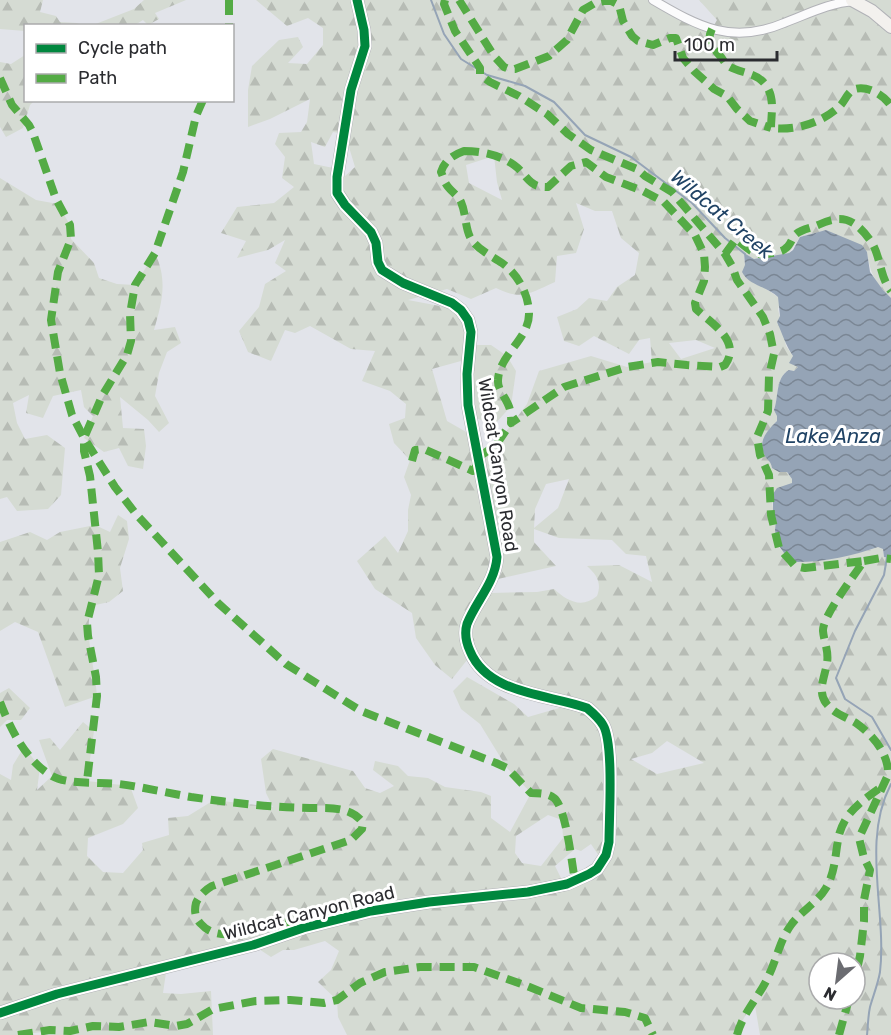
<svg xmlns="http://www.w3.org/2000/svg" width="891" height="1035" viewBox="0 0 891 1035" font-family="Rubik,sans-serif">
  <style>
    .forest { fill: url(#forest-firs); fill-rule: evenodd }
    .water { fill: url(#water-waves) }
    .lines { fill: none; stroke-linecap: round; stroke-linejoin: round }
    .stream { stroke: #95a4b6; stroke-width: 2 }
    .street-casing { stroke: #b1b2b7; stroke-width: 10 }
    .secondary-casing { stroke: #b1b2b7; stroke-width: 14 }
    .street { stroke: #fbfbfc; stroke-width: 8 }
    .secondary { stroke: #f3f1ee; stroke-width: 12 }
    .quiet { stroke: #54ab45; stroke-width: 8; stroke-dasharray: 15 8; stroke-linecap: butt }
    .cycleway-casing { stroke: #fff; stroke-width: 13 }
    .cycleway { stroke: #00873e; stroke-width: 9 }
    .labels { text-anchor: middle; stroke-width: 6; stroke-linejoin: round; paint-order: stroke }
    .street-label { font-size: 18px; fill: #2b2c30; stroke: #fff }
    .water-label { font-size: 20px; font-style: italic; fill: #204365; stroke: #fff }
  </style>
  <defs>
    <pattern id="forest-firs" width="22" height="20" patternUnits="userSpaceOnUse" patternTransform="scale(1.5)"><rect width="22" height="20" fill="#d5dbd3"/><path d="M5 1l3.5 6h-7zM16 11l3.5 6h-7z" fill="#b7bcb5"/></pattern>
    <pattern id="water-waves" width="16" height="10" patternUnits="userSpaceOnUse" patternTransform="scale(1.5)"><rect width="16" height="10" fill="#95a4b6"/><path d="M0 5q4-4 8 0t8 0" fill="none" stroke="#7a8694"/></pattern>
  </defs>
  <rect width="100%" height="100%" fill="#e2e4ea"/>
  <!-- forest -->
  <g class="forest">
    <polygon points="0,0 43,0 40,12 56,16 60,22 77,23 81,25 26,26 25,31 0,29"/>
    <polygon points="144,0 186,0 155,13 159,19 148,25 143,20 135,25 93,25 134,9"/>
    <path d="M 256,0 L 653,0 L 712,29 L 717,20 L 699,0 L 891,0 L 891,298 C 875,283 870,273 867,252 L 826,230 L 800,237 L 789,253 L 754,259 L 744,254 L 745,265 L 762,286 L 778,297 L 780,302 L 778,309 L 786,346 L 793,356 L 792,360 L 798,367 L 794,371 L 789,370 C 773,379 778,406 777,421 C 754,444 760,450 779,472 L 787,472 L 792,479 L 792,483 C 787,486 778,487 775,491 C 768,501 776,515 776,524 C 777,530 774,537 777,543 C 780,550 787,556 792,561 C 822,561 851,556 878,547 L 883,549 L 884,557 L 891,558 L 891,1035 L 760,1035 L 754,1000 L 738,1029 L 740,1035 L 347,1035 L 338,1017 L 337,1000 L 318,982 L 331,970 L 339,951 L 325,941 L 294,950 L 283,950 L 271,957 L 253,945 L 167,966 L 163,993 L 181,994 L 211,991 L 213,1035 L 55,1035 L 50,1031 L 18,1035 L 0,1035 L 0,774 L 11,780 L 13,765 L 24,747 L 40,767 L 37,790 L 52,776 L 39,740 L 50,738 L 60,750 L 83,722 L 94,731 L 87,781 L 130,786 L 138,808 L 123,824 L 88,838 L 87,856 L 103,872 L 123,873 L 143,850 L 142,843 L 169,835 L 168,818 L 188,816 L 214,800 L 273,807 L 266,793 L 261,759 L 273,749 L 353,771 L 365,788 L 380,793 L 394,786 L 373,770 L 375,761 L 398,766 L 408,776 L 428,778 L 445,787 L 481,792 L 491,796 L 491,818 L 510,832 L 531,793 L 507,768 L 480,724 L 461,709 L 453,691 L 467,677 L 514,704 L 528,717 L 573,704 L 512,687 L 471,655 L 452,679 L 435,665 L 416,638 L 412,613 L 375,589 L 357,561 L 385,536 L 398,553 L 408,531 L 408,510 L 411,495 L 404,477 L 410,460 L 394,443 L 389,424 L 405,418 L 406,404 L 390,391 L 362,381 L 375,351 L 351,349 L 310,326 L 295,333 L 285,330 L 271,361 L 248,352 L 239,331 L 259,307 L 265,284 L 286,271 L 275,263 L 285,240 L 268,250 L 237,258 L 246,241 L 221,233 L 237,207 L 274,203 L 294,187 L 282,178 L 285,157 L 275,144 L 279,133 L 301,132 L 307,122 L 310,99 L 270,119 L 248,127 L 248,90 L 252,66 L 279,40 L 298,37 L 303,47 L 288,63 L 307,64 L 323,45 L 323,28 L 308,18 L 287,26 ZM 333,132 L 345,134 L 355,167 L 345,176 L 338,169 L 314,164 L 311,142 L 325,147 ZM 494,156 L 497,182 L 502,200 L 469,183 L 466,165 ZM 576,203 L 595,211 L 612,211 L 621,238 L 639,253 L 635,275 L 617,287 L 607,301 L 589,298 L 577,309 L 557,317 L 564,341 L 579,346 L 594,336 L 629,354 L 639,340 L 650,338 L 652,362 L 627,367 L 591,356 L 539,371 L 527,404 L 496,445 L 479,456 L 475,437 L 447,421 L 432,369 L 461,361 L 471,417 L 495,424 L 511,406 L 516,371 L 507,356 L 491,345 L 472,345 L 461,310 L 408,300 L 447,289 L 471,299 L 496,288 C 522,301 530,293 555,282 L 557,256 L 576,253 L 584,229 ZM 696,340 L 715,348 L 681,359 L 669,343 ZM 569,479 L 558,508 L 534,528 L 535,509 L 546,484 ZM 534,529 L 559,538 L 612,540 L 626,554 L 646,556 L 652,582 L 619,565 L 587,566 C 597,575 602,583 597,596 C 582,609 567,601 554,589 L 537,592 L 490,593 L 498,579 L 556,566 L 534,542 ZM 667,741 L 704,763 L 657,774 L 631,759 L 652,753 ZM 548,815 L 562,820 L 563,838 L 541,866 L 522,863 L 515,853 L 516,836 ZM 591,844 L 601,859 L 568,881 L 563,882 L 555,866 L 575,849 L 581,851 ZM 819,963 L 855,963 L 855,999 L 819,999 Z"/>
    <polygon points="25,55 25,90 24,91 25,92 26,100 34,101 30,105 23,128 6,137 0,127 0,62 11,64"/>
    <path d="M 0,178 L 36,200 L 58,204 L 70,225 L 71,239 L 94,263 L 99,278 L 117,284 L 135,285 L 155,253 C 168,281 162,302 154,330 L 175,327 L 181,343 L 167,352 L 159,373 L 155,396 L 169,423 L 159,432 L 148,420 L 120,397 L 123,428 L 144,429 L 146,446 L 143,469 L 128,466 L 119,448 L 104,452 L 84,438 L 93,416 L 84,407 L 81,390 L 53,396 L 43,418 L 26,413 L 29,395 L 13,403 L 17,423 L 25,439 L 47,435 L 65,448 L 61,495 L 48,509 L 17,511 L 7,497 L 0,499 Z"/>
    <path d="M 118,515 L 127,521 L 129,539 L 120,568 L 123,591 L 109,602 L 91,606 C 84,638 95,665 97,696 L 65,707 L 38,632 L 15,622 L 0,631 L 0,542 L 30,532 L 47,540 L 60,532 L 95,525 L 110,532 Z"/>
    <polygon points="9,688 30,708 21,720 7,720 0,727 0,693"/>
  </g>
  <!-- water -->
  <path class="water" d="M 826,230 L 862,245 L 867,252 L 870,272 L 883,290 L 891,298 L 891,558 L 884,557 L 883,549 L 878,547 C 852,556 821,563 792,562 L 784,553 L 777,543 L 775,530 L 776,521 L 773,514 L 773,494 L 777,488 L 792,483 L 792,479 L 787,472 L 779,472 L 772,468 C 771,461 768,461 765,456 C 757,441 767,431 777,421 L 777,416 L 774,410 C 779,397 775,378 789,370 L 794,371 L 798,367 L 789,363 L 793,356 C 786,346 782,333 777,322 L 780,316 L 778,297 C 767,286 749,286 742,272 L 745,265 L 744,253 L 754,259 L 789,253 L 793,250 L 800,237 Z"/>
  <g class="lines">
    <!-- stream -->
    <g class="stream">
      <polyline points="431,0 444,34 461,59 487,75 525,86 554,102 585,135 631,157 692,203 725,238 745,254"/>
      <polyline points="887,557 884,575 855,631 836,678 845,699 872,717 891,750"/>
      <path d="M 867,1035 C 868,1026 868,1016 870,1007 C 873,996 878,984 880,972 C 887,911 861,841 891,784"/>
    </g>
    <defs>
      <path id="street" d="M 653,0 C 699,27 732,45 784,23 C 808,14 828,3 855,1"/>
      <g id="secondary">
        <polyline points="852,0 872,11 891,27"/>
        <path d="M 0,1013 L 57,994 L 253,945 L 303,928 L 371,911 L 429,902 L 528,892 L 567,884 L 589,874 L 597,869 L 606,855 L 609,842 C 609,818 614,743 603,725 C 599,718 593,713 587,708 C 549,694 488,695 470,651 C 466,642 464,634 467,624 C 476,601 495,583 497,557 L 468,405 L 467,374 L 471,332 L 468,320 L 461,310 L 452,303 L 403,283 L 382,270 L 378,262 L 376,243 L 371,232 L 345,205 L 337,193 L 337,177 L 351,90 L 365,46 L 364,30 L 357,0"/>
      </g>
    </defs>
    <!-- street casing -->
    <use href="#street" class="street-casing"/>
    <!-- secondary casing -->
    <use href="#secondary" class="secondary-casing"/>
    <!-- street -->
    <use href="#street" class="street"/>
    <!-- secondary -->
    <use href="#secondary" class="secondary"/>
    <!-- quiet -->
    <g class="quiet">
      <polyline points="229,0 229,26"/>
      <path d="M 445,0 L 444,4 L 455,31 L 480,68 L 480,75 L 490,82 L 519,96 L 547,114 L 568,134 L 591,150 L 637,169 L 645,176 L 672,192 L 725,254 L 732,266 L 737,280 L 763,317 L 770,334 L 774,354 L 769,376 L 768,411 L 757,437 L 760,455 L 769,475 L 771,515 L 779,548 L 795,566 L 805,568 L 864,561 C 855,574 822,617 823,631 C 824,642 829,651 827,663 C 825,676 817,691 826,703 C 833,713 846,717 856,723 C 873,735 889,754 888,775 L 859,838 L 864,858 L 870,870 L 864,900 L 864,921 L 860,956 L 855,978"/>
      <polyline points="459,0 494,56 504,67 509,69 515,69 549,56 567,40 583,10 595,3 604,1 611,1 619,5 623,21 632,36 638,41 653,45 670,38 676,38 683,58 694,71 714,89 727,96 737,109 750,121 771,128"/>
      <path d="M 712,29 C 705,43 713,47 721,57 C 724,61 726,65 730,67 C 743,74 758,72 767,87 C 775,99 771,115 771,128 C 795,131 822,123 840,106 C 845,101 848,91 855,89 C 868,85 885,96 891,106"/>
      <polyline points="0,78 12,105 29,125 33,133 56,199 70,225 71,239 58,272 51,320 60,373 72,415 84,438 84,451 90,476 98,552 99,575 87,623 88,636 96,677 97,696 87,781"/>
      <path d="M 203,100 L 196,116 L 183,172 L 155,253 L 135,285 L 130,314 L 131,341 L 127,355 L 102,396 L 84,438 L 115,487 L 136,514 L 218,603 L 286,664 L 361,711 L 496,763 L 507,768 L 531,793 C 538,793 548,793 554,798 C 566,807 572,865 575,881"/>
      <path d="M 464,151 C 481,151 500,155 514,165 C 528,175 528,188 548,187 L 571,166 L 586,162 L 606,177 L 643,191 L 664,202 L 695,235 L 704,254 L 705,267 L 704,281 L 695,303 L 696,309 C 711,323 742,341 725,365 L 720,367 L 687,365 L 658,362 L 627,367 L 564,387 L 511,423 C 513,400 497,394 498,380 C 499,355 529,339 529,314 C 529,295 518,274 502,263 C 492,256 476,249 470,237 C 465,227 466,213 461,202 C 458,195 450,191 446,184 C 444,181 443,176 441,172 C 445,160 453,155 464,151 Z"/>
      <path d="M 725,254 L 736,239 C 748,249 756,258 772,253 C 777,252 782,252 786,248 C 791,245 792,237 796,234 C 802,229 811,228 818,225 C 841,214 854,218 870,240 C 881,255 879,276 891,291"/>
      <polyline points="479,457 496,445 511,423"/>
      <polyline points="412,461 415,450 424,449 473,471 480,461"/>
      <polyline points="864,561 881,558 891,559"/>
      <path d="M 0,702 C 10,728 26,761 52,776 C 68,785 100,782 119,784 C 143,787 167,793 191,797 C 233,803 275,808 318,808 C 334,808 353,808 363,823 L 362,829 L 351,840 L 212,886 C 205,890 199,896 196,903 C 194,911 195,918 201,924 C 221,947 262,924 286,922 C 293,922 298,925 303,928"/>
      <polyline points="18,1035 50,1030 70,1031 93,1026 119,1027 149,1022 176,1026 187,1024 213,1009 256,1001 290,1000 324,1003 337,1000 360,983 385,972 420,967 474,967 527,986 581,1008 625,1012 645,1018 653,1035"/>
      <path d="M 737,1035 C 743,1012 760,996 769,975 C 777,958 780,940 791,925 C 801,911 817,903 826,888 C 836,871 835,853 839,835 C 845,812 862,801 880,788"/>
      <polyline points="839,1035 849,999"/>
    </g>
    <defs>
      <path id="cycleway" d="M 0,1013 L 57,994 L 253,945 L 303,928 L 371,911 L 429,902 L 528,892 L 567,884 L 589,874 L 597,869 L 606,855 L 609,842 C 609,818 614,743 603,725 C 599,718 593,713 587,708 C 549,694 488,695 470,651 C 466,642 464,634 467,624 C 476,601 495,583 497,557 L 468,405 L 467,374 L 471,332 L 468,320 L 461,310 L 452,303 L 403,283 L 382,270 L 378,262 L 376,243 L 371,232 L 345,205 L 337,193 L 337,177 L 351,90 L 365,46 L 364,30 L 357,0"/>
    </defs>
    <!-- cycleway casing -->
    <use href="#cycleway" class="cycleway-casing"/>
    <!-- cycleway -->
    <use href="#cycleway" class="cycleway"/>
  </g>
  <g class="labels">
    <!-- street labels -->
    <g class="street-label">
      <text transform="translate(498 465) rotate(81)" y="6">Wildcat Canyon Road</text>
      <text transform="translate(309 913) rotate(-14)" y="6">Wildcat Canyon Road</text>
    </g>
    <!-- water labels -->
    <g class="water-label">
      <text transform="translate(722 214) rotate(40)" y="7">Wildcat Creek</text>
      <text x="833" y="443">Lake Anza</text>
    </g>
  </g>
  <!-- legend -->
  <rect x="24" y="24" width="210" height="78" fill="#ffffff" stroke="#aaabac" stroke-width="1.5"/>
  <rect x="36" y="44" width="30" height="9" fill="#00873e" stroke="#aaabac" stroke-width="1.5"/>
  <text x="78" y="54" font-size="18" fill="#2b2c30">Cycle path</text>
  <rect x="36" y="74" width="30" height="9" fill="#54ab45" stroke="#aaabac" stroke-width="1.5"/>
  <text x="78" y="84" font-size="18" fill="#2b2c30">Path</text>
  <!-- north arrow -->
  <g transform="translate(837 981) rotate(208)"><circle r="28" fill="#ffffff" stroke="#aaabac" stroke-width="1.5"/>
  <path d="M0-4.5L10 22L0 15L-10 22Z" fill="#6b6c71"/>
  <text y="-9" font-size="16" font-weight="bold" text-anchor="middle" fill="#2b2c30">N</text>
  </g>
  <!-- scale -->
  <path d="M675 51v9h102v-9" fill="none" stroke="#2b2c30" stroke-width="3"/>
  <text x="684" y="51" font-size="18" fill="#2b2c30" stroke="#ffffff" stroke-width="4.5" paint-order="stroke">100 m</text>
</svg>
